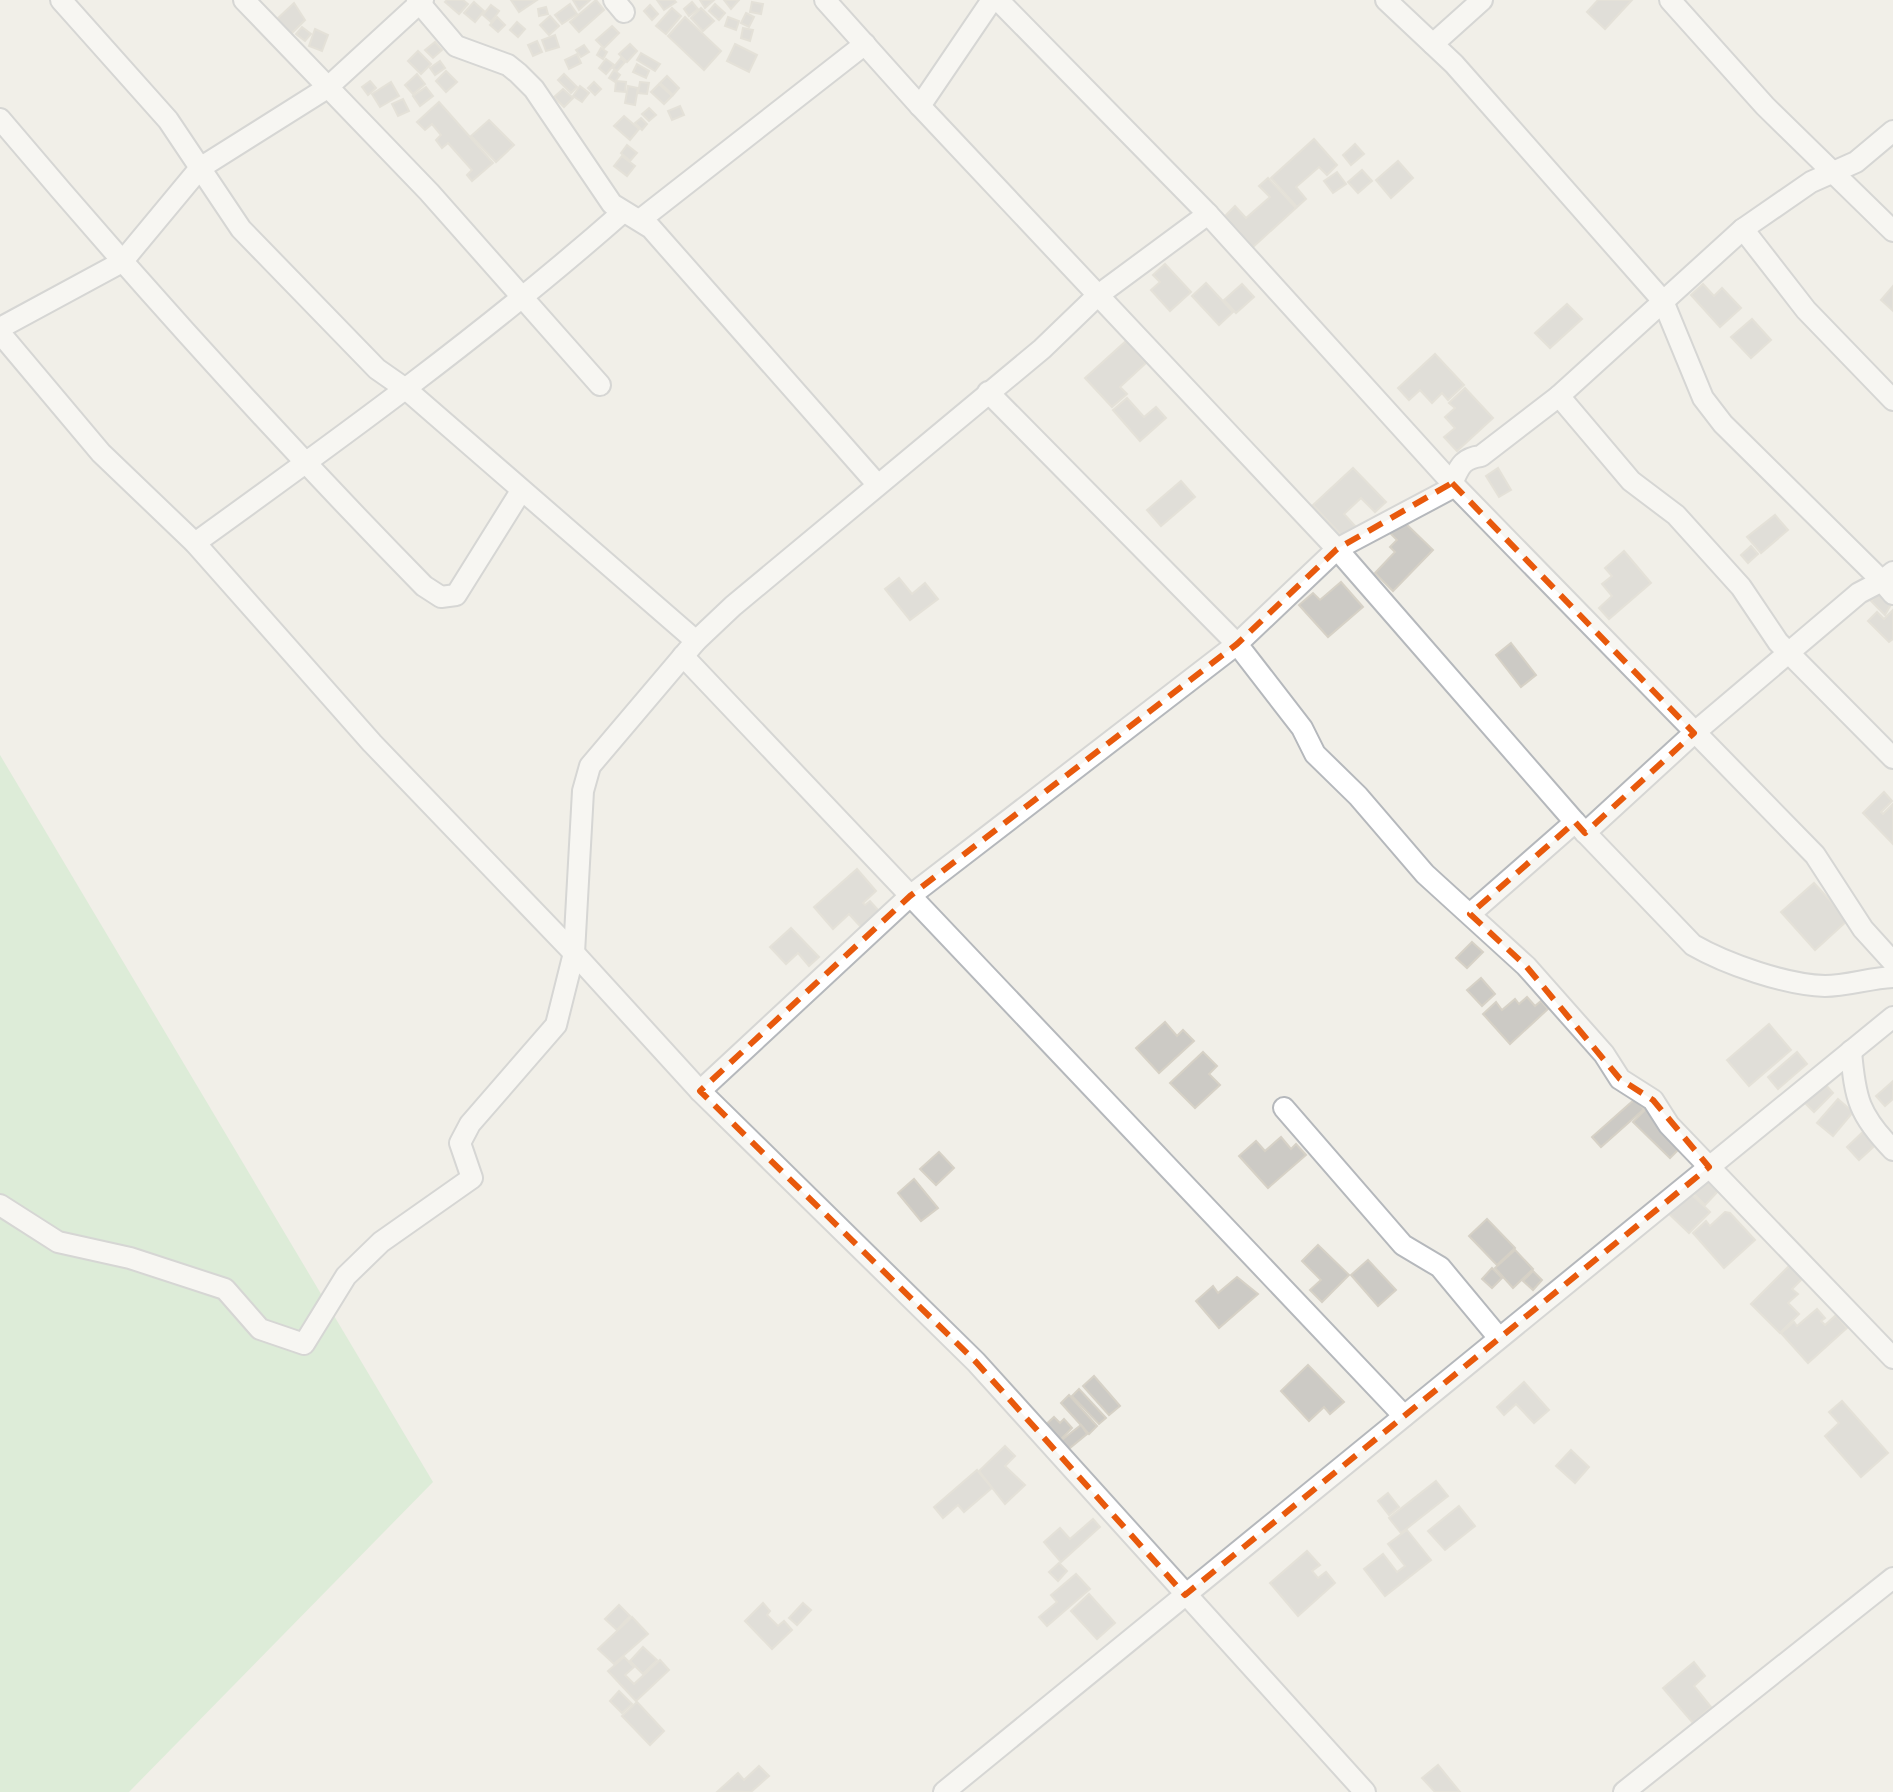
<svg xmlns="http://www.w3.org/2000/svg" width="1893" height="1792" viewBox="0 0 1893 1792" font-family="Lato,sans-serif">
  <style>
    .green { fill: #c5e8c5 }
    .building { fill: #cccac5; stroke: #d6d1c6; stroke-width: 2 }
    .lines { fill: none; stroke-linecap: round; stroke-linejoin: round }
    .street-casing { stroke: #b5b8bc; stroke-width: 24 }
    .street { stroke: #fff; stroke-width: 20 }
    .marked { fill: none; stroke: #e8590c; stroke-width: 6; stroke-dasharray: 16 10; stroke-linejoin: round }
  </style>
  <rect width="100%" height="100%" fill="#f1efe8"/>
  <!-- green -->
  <polygon class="green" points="0,755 433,1482 129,1792 0,1792"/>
  <!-- building -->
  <g class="building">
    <polygon points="447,0 463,0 468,4 459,14 445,2"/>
    <polygon points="511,0 537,0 519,12"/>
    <polygon points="573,0 590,0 579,10"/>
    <polygon points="596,0 604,10 579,32 570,22"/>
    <polygon points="657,0 674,0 676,2 664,10"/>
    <polygon points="700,0 714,0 705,8"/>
    <polygon points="724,0 739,0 731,9"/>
    <polygon points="1598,0 1632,0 1605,29 1587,12"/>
    <polygon points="474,2 484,11 475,22 464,13"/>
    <polygon points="692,2 698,9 689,16 684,9"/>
    <polygon points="752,2 763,4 761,14 750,12"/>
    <polygon points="294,3 305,20 291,34 277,19"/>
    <polygon points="570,4 577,14 562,24 555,15"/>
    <polygon points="715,4 725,13 719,20 709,11"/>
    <polygon points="491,5 499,11 491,22 483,15"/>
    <polygon points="650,5 658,14 652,20 644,11"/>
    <polygon points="546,7 548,14 539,16 538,9"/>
    <polygon points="672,8 681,16 666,34 656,26"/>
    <polygon points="701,8 714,21 703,31 691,18"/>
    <polygon points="746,13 754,17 749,27 741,23"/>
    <polygon points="550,16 559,26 549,35 540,25"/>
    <polygon points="497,17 505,25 498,32 490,25"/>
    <polygon points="685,17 721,51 704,70 668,36"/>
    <polygon points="728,17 739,21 736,30 725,26"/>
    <polygon points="517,22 525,29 518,37 510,30"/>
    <polygon points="612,26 619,33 604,48 596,40"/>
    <polygon points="302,27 311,34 305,41 296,34"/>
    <polygon points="743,28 753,30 750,41 741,38"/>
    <polygon points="315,29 328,35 322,51 309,46"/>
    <polygon points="555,35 559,47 546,51 542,40"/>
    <polygon points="537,41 542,52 533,56 528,45"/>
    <polygon points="435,42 442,50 433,58 425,50"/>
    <polygon points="630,44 637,51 627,62 619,54"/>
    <polygon points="735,44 757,55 749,72 727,61"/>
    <polygon points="584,45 589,52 581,57 576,50"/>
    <polygon points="601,48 607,52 603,59 597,55"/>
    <polygon points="418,51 431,64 421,74 408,61"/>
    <polygon points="641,53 660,64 655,71 637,60"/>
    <polygon points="577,54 581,63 569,69 565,60"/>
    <polygon points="621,58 625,62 617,71 613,68"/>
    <polygon points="606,59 614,65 606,74 599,68"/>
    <polygon points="440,61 445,68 435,75 430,68"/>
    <polygon points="637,64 649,71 646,78 633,72"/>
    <polygon points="614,70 620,75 615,82 609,78"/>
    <polygon points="446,71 457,82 446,92 436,81"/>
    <polygon points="417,74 425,84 413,94 405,85"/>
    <polygon points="564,74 577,87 571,93 558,80"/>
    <polygon points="667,76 679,88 673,95 660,83"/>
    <polygon points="370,81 376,88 368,95 362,87"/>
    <polygon points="616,81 626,82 625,92 615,91"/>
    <polygon points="391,82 399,96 380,107 372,94"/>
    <polygon points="594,82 601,89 595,95 588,88"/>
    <polygon points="640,82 649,83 647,94 638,93"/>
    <polygon points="659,84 672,96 664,104 651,92"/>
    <polygon points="580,86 589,93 582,102 573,96"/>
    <polygon points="628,86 638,88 635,105 625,103"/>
    <polygon points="426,87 433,96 420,106 413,96"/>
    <polygon points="563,89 573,98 564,107 554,97"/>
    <polygon points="403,99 409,111 398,116 392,104"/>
    <polygon points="439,102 493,163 472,181 467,175 472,170 448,143 442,148 436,140 441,135 432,124 425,130 417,122"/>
    <polygon points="680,106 684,115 672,120 668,111"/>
    <polygon points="649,108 656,115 649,121 642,114"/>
    <polygon points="624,116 639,129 630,140 614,126"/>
    <polygon points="641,118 647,124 642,130 635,123"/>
    <polygon points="489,120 514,145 496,162 471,136"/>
    <polygon points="1314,139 1337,165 1327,175 1319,167 1296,187 1306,199 1297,207 1271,178"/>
    <polygon points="1355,144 1364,154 1351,165 1343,155"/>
    <polygon points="627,145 637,153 630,161 621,153"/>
    <polygon points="622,156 635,166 627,176 614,166"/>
    <polygon points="1398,161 1413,178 1391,198 1376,180"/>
    <polygon points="1362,170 1372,181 1358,193 1348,182"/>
    <polygon points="1337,172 1346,184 1333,193 1324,181"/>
    <polygon points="1268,178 1296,208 1253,247 1225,216 1235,206 1246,218 1270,197 1259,186"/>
    <polygon points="1165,264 1191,292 1170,311 1151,290 1160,282 1153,275"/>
    <polygon points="1206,283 1233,312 1219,325 1192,296"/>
    <polygon points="1242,284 1254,297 1236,313 1224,300"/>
    <polygon points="1703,284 1714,296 1722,288 1741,308 1720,327 1691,295"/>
    <polygon points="1893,286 1893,311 1881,300"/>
    <polygon points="1567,304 1582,319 1550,348 1535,333"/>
    <polygon points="1752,319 1771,340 1751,358 1731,337"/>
    <polygon points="1126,341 1146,363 1120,387 1127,394 1112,407 1085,378"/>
    <polygon points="1435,354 1464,385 1448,400 1442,393 1432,403 1420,390 1409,400 1398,388"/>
    <polygon points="1465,388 1493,418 1457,451 1444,437 1455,428 1445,417 1455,408 1449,403"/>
    <polygon points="1127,398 1144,417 1156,407 1166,418 1140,441 1113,410"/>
    <polygon points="1353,468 1386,502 1375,512 1361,498 1344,514 1356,527 1345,539 1313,505"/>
    <polygon points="1498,468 1511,490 1499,497 1486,476"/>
    <polygon points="1181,481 1195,497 1161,526 1147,510"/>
    <polygon points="1775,515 1788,530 1761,553 1747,537"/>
    <polygon points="1402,520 1433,550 1393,591 1375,573 1395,552 1390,547 1397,540 1390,533"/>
    <polygon points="1751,546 1758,554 1748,563 1741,555"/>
    <polygon points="1624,551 1651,583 1609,619 1599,608 1612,596 1602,584 1612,576 1605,568"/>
    <polygon points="899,578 912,594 925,583 938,599 910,620 885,589"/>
    <polygon points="1341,582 1363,607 1328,637 1299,605 1313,593 1320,600"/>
    <polygon points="1881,590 1893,601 1885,615 1871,601"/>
    <polygon points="1893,610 1893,639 1889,642 1868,621 1877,612 1884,619"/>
    <polygon points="1511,643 1536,675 1521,687 1496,655"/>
    <polygon points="1884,792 1892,801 1881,812 1883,814 1893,804 1893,844 1863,813"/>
    <polygon points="857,869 876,891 863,903 865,905 870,901 879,911 861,927 849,914 833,929 814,907"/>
    <polygon points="1814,883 1848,920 1815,950 1781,912"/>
    <polygon points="791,928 819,957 809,966 798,953 786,964 770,947"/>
    <polygon points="1472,942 1483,952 1467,968 1456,958"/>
    <polygon points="1481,978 1495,994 1482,1006 1467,990"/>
    <polygon points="1527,997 1535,1006 1541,1001 1548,1009 1510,1044 1483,1014 1496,1002 1502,1010 1515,999 1519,1004"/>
    <polygon points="1165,1022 1177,1036 1183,1030 1194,1041 1159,1073 1136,1048"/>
    <polygon points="1769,1024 1791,1050 1749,1086 1727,1060"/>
    <polygon points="1203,1052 1217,1066 1209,1074 1220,1085 1195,1108 1170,1083"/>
    <polygon points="1797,1052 1807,1064 1778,1089 1768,1077"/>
    <polygon points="1893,1081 1893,1099 1885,1106 1876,1096"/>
    <polygon points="1825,1084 1833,1093 1814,1112 1805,1103"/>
    <polygon points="1635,1099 1644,1109 1601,1147 1592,1137"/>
    <polygon points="1838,1099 1853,1112 1833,1136 1817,1123"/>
    <polygon points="1646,1109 1683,1145 1670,1158 1633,1122"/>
    <polygon points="1867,1128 1880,1141 1859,1160 1847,1147"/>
    <polygon points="1281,1137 1291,1149 1296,1144 1306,1155 1268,1188 1239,1156 1256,1141 1265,1151"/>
    <polygon points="939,1152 954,1168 936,1185 920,1169"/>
    <polygon points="1708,1175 1721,1188 1705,1205 1692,1192"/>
    <polygon points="914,1179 938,1208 921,1221 898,1193"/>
    <polygon points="1687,1190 1710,1212 1689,1233 1666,1211"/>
    <polygon points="1725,1212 1730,1213 1755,1240 1724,1268 1693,1233 1706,1221 1710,1226"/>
    <polygon points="1487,1219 1515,1248 1497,1265 1469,1236"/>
    <polygon points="1318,1245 1349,1275 1322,1302 1310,1290 1321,1280 1302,1261"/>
    <polygon points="1515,1250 1533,1269 1513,1288 1495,1268"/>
    <polygon points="1368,1260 1396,1290 1378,1306 1351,1275"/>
    <polygon points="1794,1261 1807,1274 1792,1289 1798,1294 1788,1303 1799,1314 1780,1333 1751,1304"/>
    <polygon points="1492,1268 1502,1278 1492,1288 1482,1279"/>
    <polygon points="1533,1271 1542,1280 1533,1290 1523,1281"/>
    <polygon points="1237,1277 1258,1294 1219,1328 1196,1301 1213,1286 1218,1293"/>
    <polygon points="1817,1309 1825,1318 1821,1321 1825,1325 1836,1315 1847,1328 1808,1363 1781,1333 1794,1322 1797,1326"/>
    <polygon points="1308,1365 1344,1402 1330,1414 1324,1407 1309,1421 1281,1391"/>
    <polygon points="1094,1376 1120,1406 1109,1415 1083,1386"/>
    <polygon points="1524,1382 1549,1410 1534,1423 1516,1404 1504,1415 1497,1407"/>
    <polygon points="1079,1389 1106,1418 1099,1424 1072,1396"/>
    <polygon points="1069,1395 1097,1426 1089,1434 1061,1403"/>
    <polygon points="1842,1401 1888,1453 1861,1477 1825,1436 1839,1423 1829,1412"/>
    <polygon points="1054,1417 1060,1423 1064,1419 1072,1428 1057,1443 1042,1428"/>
    <polygon points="1081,1425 1087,1434 1065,1452 1058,1443"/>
    <polygon points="1005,1446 1015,1456 1005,1466 1025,1485 1005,1504 979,1471"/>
    <polygon points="1571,1450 1589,1467 1575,1483 1556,1466"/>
    <polygon points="977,1470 992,1488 964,1512 958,1505 943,1518 934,1507"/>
    <polygon points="1436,1481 1448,1496 1401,1533 1389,1518"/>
    <polygon points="1388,1493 1399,1507 1389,1515 1378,1501"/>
    <polygon points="1459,1506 1475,1526 1445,1550 1428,1531"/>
    <polygon points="1093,1519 1100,1527 1061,1562 1044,1542 1060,1528 1070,1539"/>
    <polygon points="1407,1530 1431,1560 1385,1596 1364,1569 1383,1554 1397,1572 1405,1566 1388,1544"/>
    <polygon points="1307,1551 1320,1565 1312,1571 1318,1578 1326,1572 1335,1583 1298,1616 1270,1583"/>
    <polygon points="1059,1563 1067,1571 1058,1581 1049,1572"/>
    <polygon points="1076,1574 1090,1589 1047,1626 1039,1617 1057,1602 1051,1595"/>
    <polygon points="1089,1594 1115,1623 1097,1639 1071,1611"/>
    <polygon points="763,1603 770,1611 767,1615 778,1626 784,1621 792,1630 772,1649 745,1621"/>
    <polygon points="803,1603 811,1610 797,1625 789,1618"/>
    <polygon points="619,1605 630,1616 617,1630 605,1619"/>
    <polygon points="632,1617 648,1634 614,1664 598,1649"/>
    <polygon points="643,1647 657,1660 643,1674 630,1661"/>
    <polygon points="624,1657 634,1667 625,1675 634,1684 660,1660 669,1670 636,1701 608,1671"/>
    <polygon points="1694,1662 1705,1676 1694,1686 1711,1707 1693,1723 1663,1688"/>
    <polygon points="619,1691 632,1704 622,1713 610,1701"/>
    <polygon points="637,1702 664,1731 650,1745 622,1716"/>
    <polygon points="1438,1765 1460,1792 1435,1792 1422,1778"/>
    <polygon points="759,1766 769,1776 751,1792 718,1791 738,1773 744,1780"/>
  </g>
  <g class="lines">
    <defs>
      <g id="street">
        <polyline points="61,0 168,120 241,229 377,369 407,390 696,641"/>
        <polyline points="244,0 429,192 600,385"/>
        <polyline points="417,0 456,46 508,65 518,73 534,89 612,204 651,228 877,484"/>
        <polyline points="614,0 624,12"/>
        <path d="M 825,0 L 920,106 L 1337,549 L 1575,822 L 1693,945 C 1726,964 1786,985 1825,986 C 1847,986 1870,978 1893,977"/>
        <polyline points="998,0 1208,214 1452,483 1815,855 1863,929 1893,962"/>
        <polyline points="1386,0 1454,64 1663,301 1703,398 1723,424 1882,581 1893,572"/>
        <polyline points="1670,0 1765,106 1893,231"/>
        <polyline points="1433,44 1482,0"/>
        <polyline points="920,106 992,0"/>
        <path d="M 0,119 C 136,280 277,436 424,586 L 441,597 L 456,595 L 521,491"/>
        <path d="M 1893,131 L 1856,162 L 1811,182 L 1743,229 L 1559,396 L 1481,456 C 1457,459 1459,473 1448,490 L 1337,549 L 1237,644 L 1302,728 L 1315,754 L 1358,796 L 1425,874 L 1526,966 L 1604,1054 L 1620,1079 L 1653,1100 L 1669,1125 L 1893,1358"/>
        <polyline points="640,220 865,44"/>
        <polyline points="1743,229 1806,310 1893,400"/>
        <polyline points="0,328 122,262 200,168 327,88 423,0"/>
        <polyline points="0,333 101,453 195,543 372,743 574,953 700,1091 976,1362 1365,1792"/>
        <polyline points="1559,396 1631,481 1676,515 1741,587 1778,642 1893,758"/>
        <path d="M 195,543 C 342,437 487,332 623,212"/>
        <polyline points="683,656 1404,1416"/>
        <polyline points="1585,833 1694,733 1859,593 1882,581 1893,594"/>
        <polyline points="1470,914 1575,822"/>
        <path d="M 1851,1051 C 1855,1099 1859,1115 1893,1150"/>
        <polyline points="700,1091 910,896 1237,644 988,392"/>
        <polyline points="1284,1108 1403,1245 1440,1267 1499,1338"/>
        <polyline points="0,1205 58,1242 130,1258 225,1289 260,1329 304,1344 346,1276 381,1242 472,1178 460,1143 470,1124 556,1025 574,953 583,791 590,766 696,641 733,606 1042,349 1097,296 1208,214"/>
        <polyline points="944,1792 1893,1017"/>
        <polyline points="1624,1792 1893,1578"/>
      </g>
    </defs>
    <!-- street casing -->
    <use href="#street" class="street-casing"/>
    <!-- street -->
    <use href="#street" class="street"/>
  </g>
  <!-- marked area -->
  <path d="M0 0H1893V1792H0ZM 1452,483 L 1694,733 L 1585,833 L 1575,822 L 1470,914 L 1526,966 L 1620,1079 L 1653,1100 L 1709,1167 L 1185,1595 L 976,1362 L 700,1091 L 910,896 L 1237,644 L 1337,549 Z" fill="#f1efe8" fill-opacity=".55" fill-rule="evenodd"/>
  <path class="marked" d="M 1452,483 L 1694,733 L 1585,833 L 1575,822 L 1470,914 L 1526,966 L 1620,1079 L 1653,1100 L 1709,1167 L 1185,1595 L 976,1362 L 700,1091 L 910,896 L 1237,644 L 1337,549 Z"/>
</svg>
